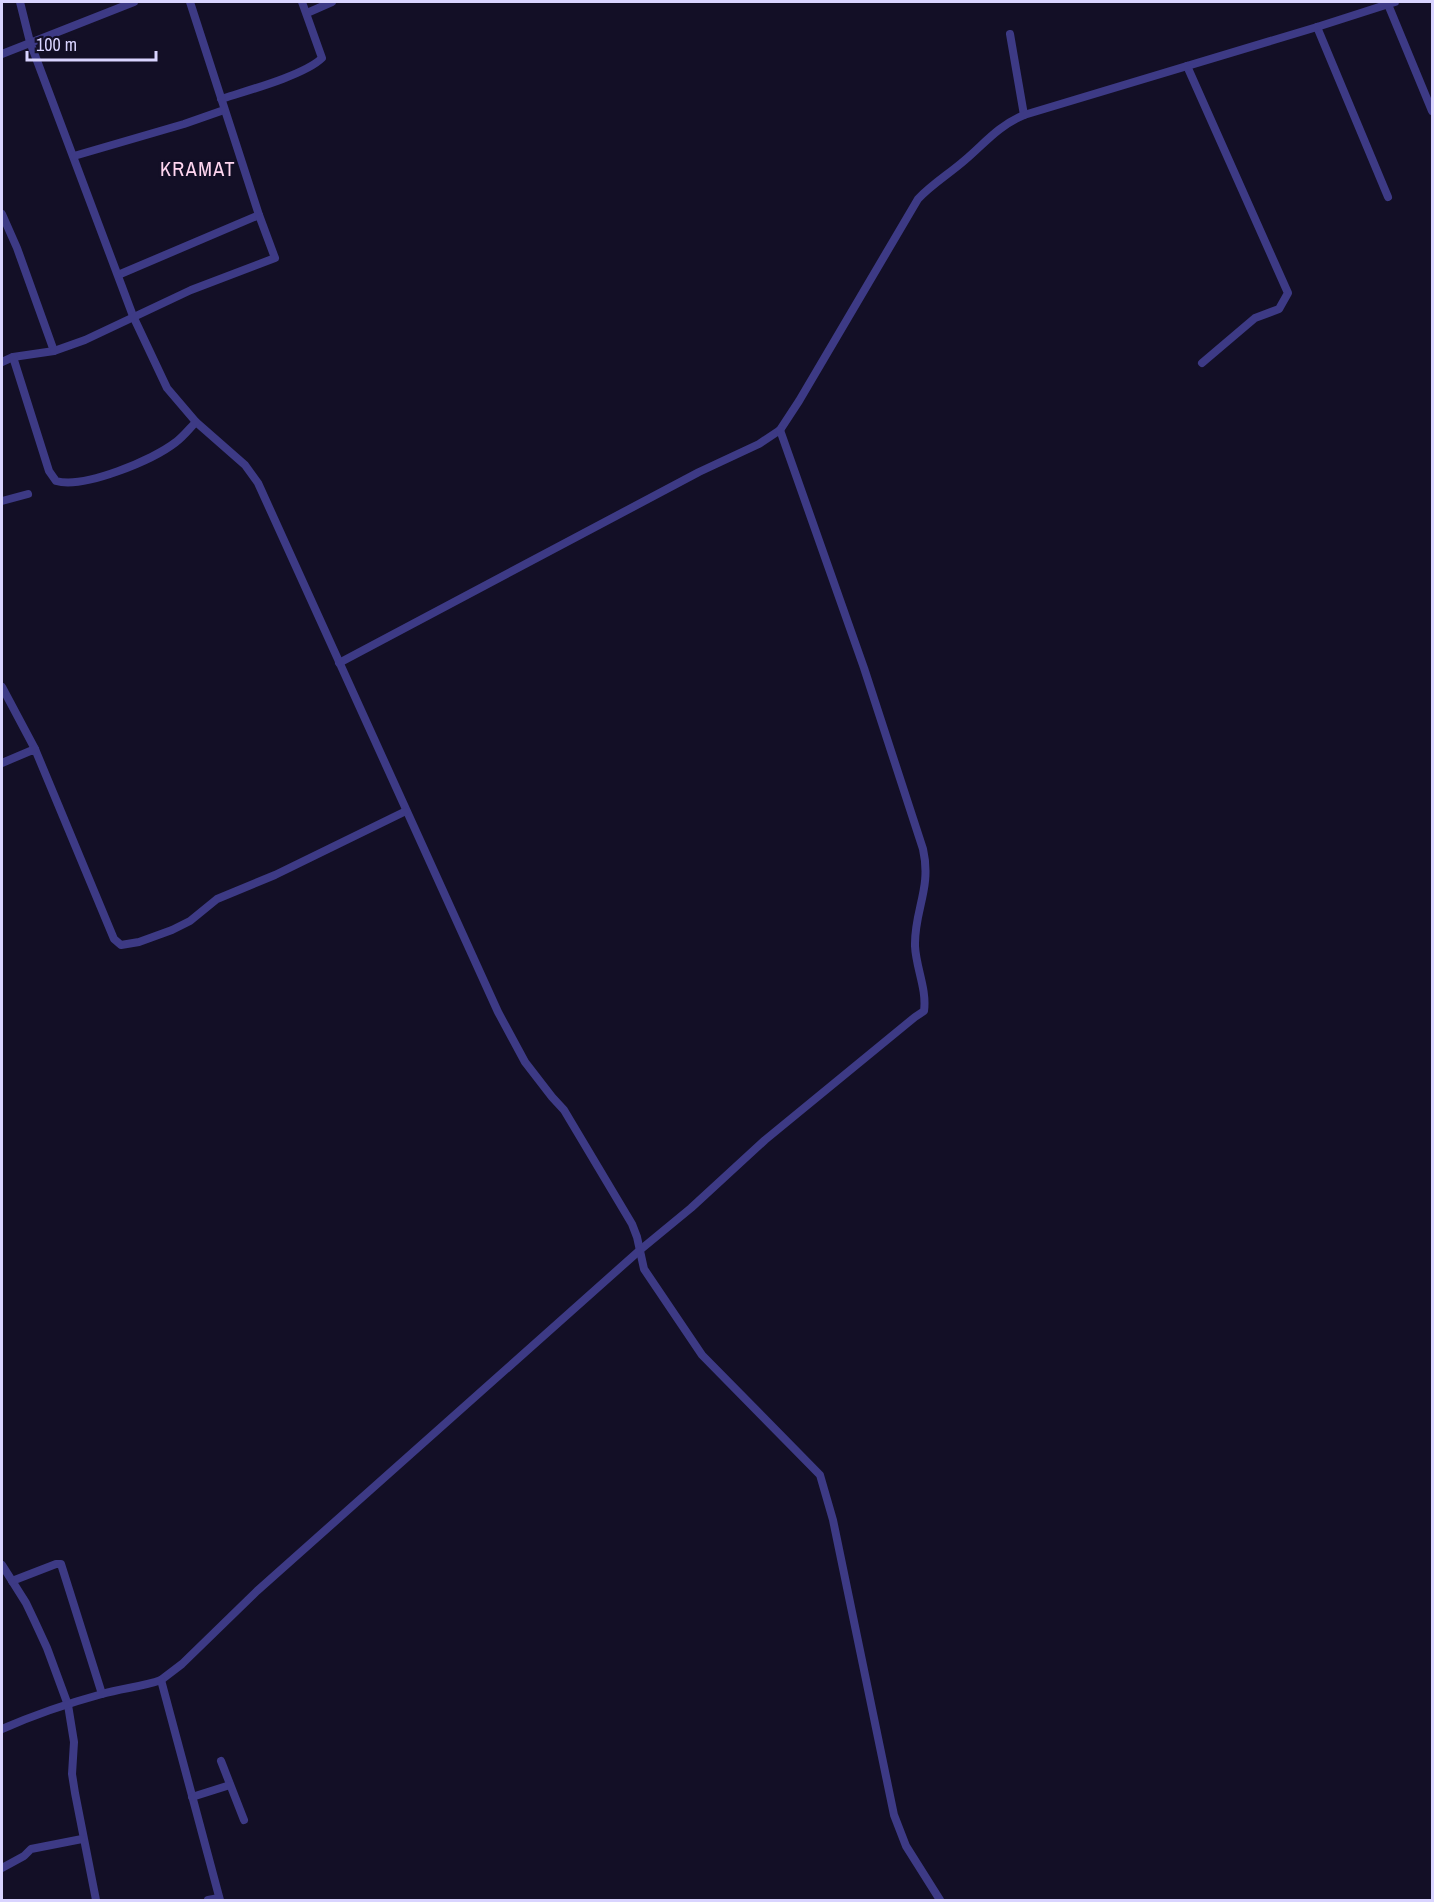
<svg xmlns="http://www.w3.org/2000/svg" width="1434" height="1902" viewBox="0 0 1434 1902" font-family="'Archivo Narrow',sans-serif">
  <style>
    .lines { fill: none; stroke-linecap: round; stroke-linejoin: round }
    .minor { stroke: #3d3a85; stroke-width: 8 }
    .labels { text-anchor: middle; stroke-width: 5; stroke-linejoin: round; paint-order: stroke }
    .quarter-label { font-size: 20px; letter-spacing: 1.5px; fill: #ffd6f0; stroke: #130f26 }
  </style>
  <rect width="100%" height="100%" fill="#130f26"/>
  <g class="lines">
    <!-- minor -->
    <g class="minor">
      <polyline points="20,2 30,42 133,316 167,388 196,422 245,465 258,483 498,1012 525,1062 552,1097 564,1110 632,1224 637,1237 644,1269 702,1355 820,1475 833,1520 894,1815 906,1846 940,1900"/>
      <polyline points="1387,2 1432,111"/>
      <polyline points="307,13 332,2"/>
      <polyline points="1317,27 1388,197"/>
      <polyline points="1010,34 1024,115"/>
      <polyline points="2,54 134,2"/>
      <polyline points="1187,66 1288,293 1279,309 1255,318 1202,363"/>
      <path d="M 221,99 C 246,91 305,75 322,58 L 302,2"/>
      <polyline points="74,156 184,124 224,110"/>
      <polyline points="2,214 17,248 54,351 13,357 2,362"/>
      <polyline points="118,275 259,215"/>
      <polyline points="54,351 85,340 191,290 275,258 259,215 190,2"/>
      <path d="M 13,357 L 49,471 L 56,481 C 84,489 153,460 176,442 C 183,437 189,429 196,422"/>
      <polyline points="2,501 28,494"/>
      <path d="M 339,663 L 699,472 L 759,444 L 780,430 L 799,401 L 918,199 C 932,184 949,174 965,160 C 985,143 998,126 1024,115 L 1317,27 L 1395,2"/>
      <polyline points="2,687 35,749"/>
      <polyline points="2,763 35,749 114,939 121,945 139,942 172,930 190,921 217,899 275,875 406,811"/>
      <polyline points="2,1565 26,1603 35,1622 47,1648 68,1705 74,1742 72,1774 75,1793 96,1900"/>
      <polyline points="12,1581 56,1564 61,1564 102,1694"/>
      <path d="M 161,1680 L 182,1664 L 257,1591 L 640,1250 L 691,1208 L 765,1140 L 915,1017 L 924,1011 C 927,989 916,968 915,946 C 914,910 932,889 923,849 L 864,668 L 780,430"/>
      <path d="M 2,1729 C 34,1715 69,1703 102,1694 C 122,1688 142,1687 161,1680 L 220,1900"/>
      <polyline points="221,1761 244,1820"/>
      <polyline points="192,1797 230,1785"/>
      <polyline points="2,1868 24,1856 31,1849 82,1839"/>
      <polyline points="208,1900 219,1898"/>
    </g>
  </g>
  <g class="labels">
    <!-- quarter labels -->
    <g class="quarter-label">
      <text x="198" y="176">KRAMAT</text>
    </g>
  </g>
  <!-- border -->
  <rect width="1434" height="1902" fill="none" stroke="#d9d4ff" stroke-width="6"/>
  <!-- scale -->
  <path d="M27 51v9h129v-9" fill="none" stroke="#d9d4ff" stroke-width="3"/>
  <text x="36" y="51" font-size="18" fill="#d9d4ff" stroke="#130f26" stroke-width="4.5" paint-order="stroke">100 m</text>
</svg>
